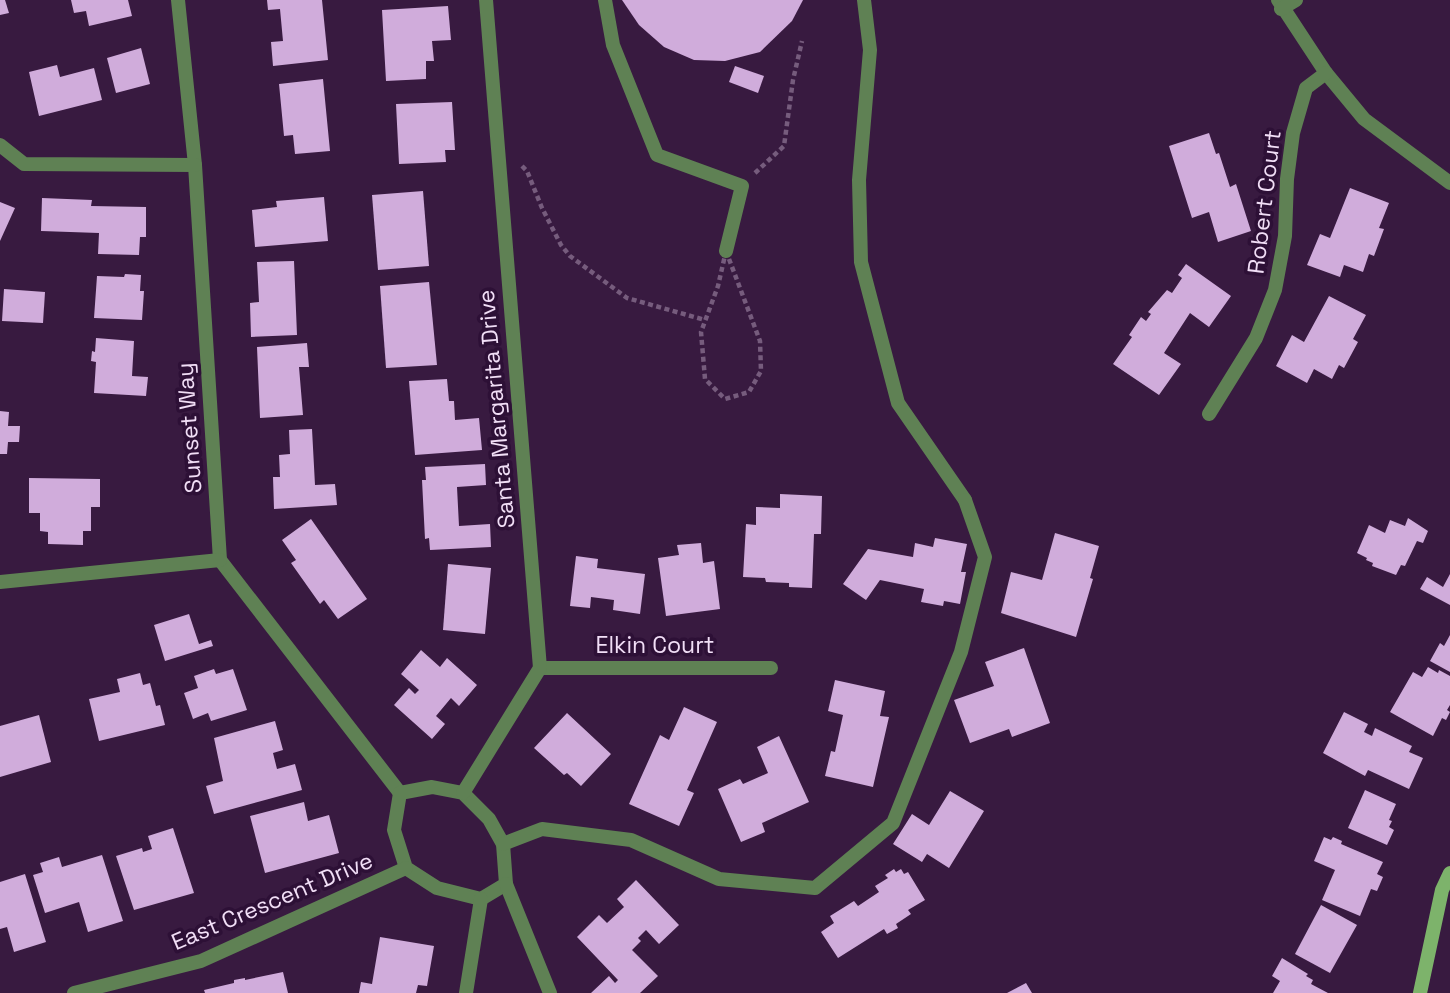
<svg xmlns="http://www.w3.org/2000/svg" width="1450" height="993" viewBox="0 0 1450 993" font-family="'Space Grotesk',sans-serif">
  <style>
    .building { fill: #d0acdb }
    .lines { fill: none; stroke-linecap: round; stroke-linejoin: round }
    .path { stroke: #765c7d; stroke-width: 4.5; stroke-dasharray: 5 3.5; stroke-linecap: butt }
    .lane { stroke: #5f8154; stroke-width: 14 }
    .street { stroke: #5f8154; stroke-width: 14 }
    .secondary { stroke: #7db36b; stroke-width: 14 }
    .labels { text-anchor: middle; stroke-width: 7; stroke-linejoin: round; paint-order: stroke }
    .street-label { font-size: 23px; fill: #f1def6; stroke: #2d1036 }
  </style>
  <rect width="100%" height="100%" fill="#381a40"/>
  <!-- building -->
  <g class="building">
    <polygon points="0,0 5,0 9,13 0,15"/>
    <polygon points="71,0 128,0 132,16 89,26 86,11 74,13"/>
    <polygon points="267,0 322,0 328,60 273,66 271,42 283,41 280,9 268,10"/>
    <polygon points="622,0 803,0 792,21 760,52 725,61 694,60 664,47 639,25"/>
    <polygon points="448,6 451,40 432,41 434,61 426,61 426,79 386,81 382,10"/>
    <polygon points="141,48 150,84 116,93 107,58"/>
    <polygon points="57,65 60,77 94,68 102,100 39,116 29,72"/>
    <polygon points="735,66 764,76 758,93 729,82"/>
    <polygon points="323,79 330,151 295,154 293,135 284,136 279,84"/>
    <polygon points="452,102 455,150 445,150 446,162 399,164 396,104"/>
    <polygon points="1209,133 1216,154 1219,153 1230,187 1236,184 1251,231 1218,242 1209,212 1192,218 1169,146"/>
    <polygon points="1350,188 1389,203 1379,228 1384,229 1374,256 1369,254 1363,272 1344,265 1340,277 1307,265 1320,234 1330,238"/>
    <polygon points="423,191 429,266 378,270 372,195"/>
    <polygon points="324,197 328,241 255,247 252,210 277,207 276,201"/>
    <polygon points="42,198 92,200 91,206 146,207 146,237 140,237 139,255 98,254 99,233 41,231"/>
    <polygon points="0,202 15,208 0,241"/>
    <polygon points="294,261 297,335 251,337 250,303 259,302 257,262"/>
    <polygon points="1186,264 1231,296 1209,327 1190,313 1164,353 1181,364 1159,395 1113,364 1132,337 1129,335 1141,317 1146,321 1151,314 1148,312 1167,290 1172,293 1182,278 1178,275"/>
    <polygon points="125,274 141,275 140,291 144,291 142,320 94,318 97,276 124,277"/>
    <polygon points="429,282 437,365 386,368 380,286"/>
    <polygon points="4,289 45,292 43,323 2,321"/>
    <polygon points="1329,296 1366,315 1353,339 1358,342 1344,368 1339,365 1332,379 1314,369 1307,383 1276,366 1292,335 1304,342"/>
    <polygon points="96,338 134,341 132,376 148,377 146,396 94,393 96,362 91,361 92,351 95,352"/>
    <polygon points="307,343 309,367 299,367 303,415 260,418 257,347"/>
    <polygon points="447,379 449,401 454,401 455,420 479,418 482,450 415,455 409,381"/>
    <polygon points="0,411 9,412 8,426 20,426 19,442 8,442 7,454 0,454"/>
    <polygon points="312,429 315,485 335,484 337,505 274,509 273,477 280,477 279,455 290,454 289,430"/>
    <polygon points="485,464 486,485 457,487 459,526 490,524 491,547 430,550 429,538 425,539 422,480 426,480 425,467"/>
    <polygon points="29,478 100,479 100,507 91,507 91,531 83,531 83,545 48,544 48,532 40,531 40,513 29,513"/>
    <polygon points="780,494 822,496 821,534 814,534 812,588 789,587 789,583 766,582 765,578 743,577 746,524 756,525 756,507 780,508"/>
    <polygon points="1408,518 1428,531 1423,543 1417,541 1405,566 1401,565 1396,575 1372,566 1373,563 1366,560 1367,558 1357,553 1369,525 1385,533 1390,520 1405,526"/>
    <polygon points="311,519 367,599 338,619 324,600 320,604 291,563 296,560 282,540"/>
    <polygon points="1055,533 1099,546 1090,578 1093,579 1076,637 1001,613 1011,572 1042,580"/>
    <polygon points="935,538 967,544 961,572 966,572 960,604 944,601 943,606 921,602 924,589 880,580 866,600 843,584 868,549 913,557 915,543 933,547"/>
    <polygon points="701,543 703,563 714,561 720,609 666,616 658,558 679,555 677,545"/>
    <polygon points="576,556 598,559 597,568 645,574 640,614 613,610 614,600 591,597 590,608 570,606"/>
    <polygon points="448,564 491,568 485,634 443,630"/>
    <polygon points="1450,574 1450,605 1420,589 1427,577 1443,587"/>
    <polygon points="189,614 199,644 211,640 213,646 165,661 154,625"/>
    <polygon points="1450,635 1450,672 1430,661 1440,643 1444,646"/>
    <polygon points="1024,648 1050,723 1012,737 1009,729 970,743 954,700 994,686 985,662"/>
    <polygon points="421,650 440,667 447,658 477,685 459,706 451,698 436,716 445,724 432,739 394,705 409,688 415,694 419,690 401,674"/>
    <polygon points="1428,667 1438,673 1439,670 1450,676 1450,705 1447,710 1450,712 1446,720 1442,718 1433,736 1390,712 1413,672 1422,677"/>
    <polygon points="214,669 216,674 233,669 247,710 211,721 208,713 193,719 184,693 198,688 194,676"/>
    <polygon points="140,673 143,685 150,683 156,706 160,705 165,725 99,741 89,699 120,692 117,679"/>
    <polygon points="835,680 885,691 880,716 889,717 873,787 825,776 831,751 835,752 843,715 828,711"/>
    <polygon points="684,707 717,722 687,790 694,793 679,826 629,804 660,735 669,740"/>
    <polygon points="1344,712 1368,724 1364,732 1372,736 1375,728 1412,746 1409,752 1423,758 1409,789 1368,770 1365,776 1323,753"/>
    <polygon points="567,713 611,754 581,786 567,773 564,775 534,748"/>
    <polygon points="39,715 51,762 0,777 0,726"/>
    <polygon points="275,721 283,750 273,753 277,769 295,764 302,790 214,814 206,786 223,781 214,738"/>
    <polygon points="779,736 809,802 762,823 765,832 741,842 718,789 740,779 743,784 768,773 757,747"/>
    <polygon points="1365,790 1396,804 1389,820 1392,821 1389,827 1394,830 1387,845 1348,828"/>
    <polygon points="950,791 984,811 949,868 927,854 922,862 893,844 912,814 929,825"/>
    <polygon points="304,802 308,821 329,815 339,853 265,873 250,816"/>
    <polygon points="173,828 194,893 134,910 116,856 142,848 143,852 152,849 148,836"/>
    <polygon points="1324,837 1331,840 1333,837 1342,841 1341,844 1383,862 1377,874 1383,877 1377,891 1371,889 1360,916 1322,900 1335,870 1314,861"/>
    <polygon points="102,855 123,921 88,932 79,902 45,913 33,875 43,872 40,863 59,857 62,867"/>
    <polygon points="894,869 896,872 901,869 904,874 908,872 925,900 908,910 911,914 896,924 898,928 887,934 884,929 838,958 821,932 834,923 830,916 854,901 858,906 879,892 875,886 888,878 885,875"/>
    <polygon points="25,874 46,942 14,952 7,927 0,929 0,882"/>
    <polygon points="636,880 679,925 659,944 646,930 638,938 641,941 632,950 658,976 640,993 591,993 609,976 615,983 618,980 577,937 599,915 607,923 624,907 617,899"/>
    <polygon points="1321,905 1357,925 1330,973 1295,954"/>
    <polygon points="380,937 434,946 427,986 418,985 416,993 359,993 361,982 372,984"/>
    <polygon points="1282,958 1308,974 1306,976 1313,980 1311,984 1328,993 1273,993 1280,981 1272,976"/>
    <polygon points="283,972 288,993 205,993 204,990 234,983 234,980 245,978 245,980"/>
    <polygon points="1026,983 1032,993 1007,993"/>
  </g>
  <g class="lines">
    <!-- path -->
    <g class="path">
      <polyline points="522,166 527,171 542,208 561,245 570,256 627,298 705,320"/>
      <polyline points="755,173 784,146 793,80 802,41"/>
      <polygon points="726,251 760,341 761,371 749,392 725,399 705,379 701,332 718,286"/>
    </g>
    <!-- lane -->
    <g class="lane">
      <polyline points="605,0 613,45 657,155 742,186 726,251"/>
      <polyline points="864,0 870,50 859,180 861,262 898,403 965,500"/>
    </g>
    <!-- street -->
    <g class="street">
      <polyline points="178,0 195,165 220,560 400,793"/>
      <polyline points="1278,0 1326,73 1364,119 1450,183"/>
      <polyline points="1281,9 1296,0"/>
      <polyline points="0,145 24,164 195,165"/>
      <polyline points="1209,414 1256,338 1275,290 1285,236 1287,179 1293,133 1306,88 1326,73"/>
      <polyline points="0,582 220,560"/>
      <polyline points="540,668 771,668"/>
      <polygon points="432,787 463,793 489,819 503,844 506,884 481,899 437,888 406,868 394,830 400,793"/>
      <polyline points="463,793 540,668 486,0"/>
      <polyline points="503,844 542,829 631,840 719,879 815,888 893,823 961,652 985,557 965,500"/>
      <polyline points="506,884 550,993"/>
      <polyline points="74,993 201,961 406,868"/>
      <polyline points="466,993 481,899"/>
    </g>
    <!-- secondary -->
    <polyline class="secondary" points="1420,993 1442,890 1450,873"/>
  </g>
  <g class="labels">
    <!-- street labels -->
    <g class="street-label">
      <text transform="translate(1264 202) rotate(-83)" y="8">Robert Court</text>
      <text transform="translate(496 409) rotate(-95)" y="8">Santa Margarita Drive</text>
      <text transform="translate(189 428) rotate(-94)" y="8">Sunset Way</text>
      <text x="655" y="653">Elkin Court</text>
      <text transform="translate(272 901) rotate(-23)" y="8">East Crescent Drive</text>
    </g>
  </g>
</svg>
